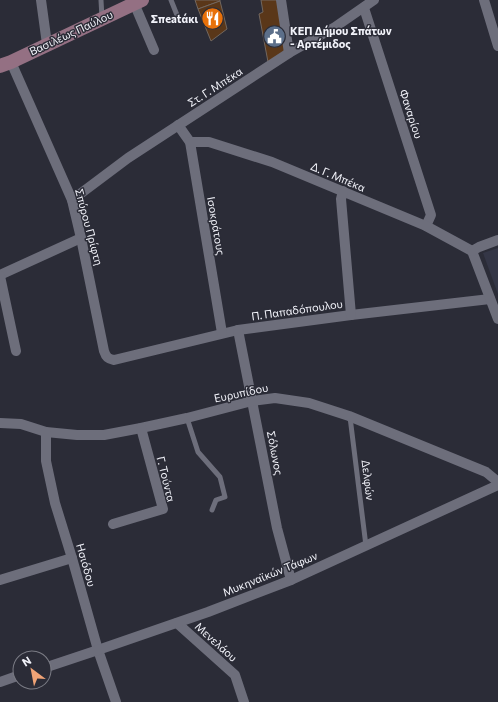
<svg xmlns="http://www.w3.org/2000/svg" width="498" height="702" viewBox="0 0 498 702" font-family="Commissioner,sans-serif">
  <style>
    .built { fill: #343646 }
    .building { fill: #5a3719; stroke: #72675f }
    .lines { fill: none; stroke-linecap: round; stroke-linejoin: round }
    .lane { stroke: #6d6e7b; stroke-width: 5 }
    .street { stroke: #6d6e7b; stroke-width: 10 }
    .secondary { stroke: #947083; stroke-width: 14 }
    .labels { text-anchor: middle; stroke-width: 3; stroke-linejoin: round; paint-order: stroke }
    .poi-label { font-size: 11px; font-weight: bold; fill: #f2f3fa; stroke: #2b2c37; text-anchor: end }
    .street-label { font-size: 11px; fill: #f2f3fa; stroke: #2b2c37 }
  </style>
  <rect width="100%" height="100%" fill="#2b2c37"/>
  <!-- built -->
  <polygon class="built" points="498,248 498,294 483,253"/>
  <!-- building -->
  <g class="building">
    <polygon points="195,0 220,0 220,1 198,9"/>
    <polygon points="261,0 278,0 287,51 268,62 259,14 263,12"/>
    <polygon points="220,1 227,29 211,41 198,9"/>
  </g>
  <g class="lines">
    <!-- lane -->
    <g class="lane">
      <polyline points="101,0 102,18"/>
      <polyline points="171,0 179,20"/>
      <polyline points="350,417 366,546"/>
      <polyline points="187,418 198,452 220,477 225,497 216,500 212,510"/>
    </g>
    <!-- street -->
    <g class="street">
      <polyline points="41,0 47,44"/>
      <polyline points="281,0 289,53"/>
      <polyline points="484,0 498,46"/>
      <polyline points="134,3 154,50"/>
      <polyline points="364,8 431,215 426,226"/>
      <path d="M 11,62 L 72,200 L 81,238 L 104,351 C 106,357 108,359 114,360 L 238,330 L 351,315 L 490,299"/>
      <polyline points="178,125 190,142 222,333"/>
      <polyline points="190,142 209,142 272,162 426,226 472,251"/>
      <polyline points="343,191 341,199 351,315"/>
      <polyline points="72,200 128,158 289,53 335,27 374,0"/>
      <polyline points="472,251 498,319"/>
      <polyline points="472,251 479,247 498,240"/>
      <polyline points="0,275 81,238"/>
      <polyline points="0,276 16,351"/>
      <polyline points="238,330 277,528 291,580"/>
      <polyline points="0,423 21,424 46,432 77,435 104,435 141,428 187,418 252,401 275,398 309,403 349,416 486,472 498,482"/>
      <polyline points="46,432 46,461 55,503 72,558 98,650 116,702"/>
      <polyline points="113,524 163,509 141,428"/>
      <polyline points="0,580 72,558"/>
      <polyline points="177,623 235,675 244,702"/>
      <polyline points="44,668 98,650 208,612 291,580 498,485"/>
      <polyline points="0,682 20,675"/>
    </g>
    <!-- secondary -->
    <polyline class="secondary" points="0,66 11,62 142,0"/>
  </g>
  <!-- icons -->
  <defs>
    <symbol id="restaurant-disc" viewBox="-11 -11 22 22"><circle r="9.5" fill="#e8710a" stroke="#2b2c37"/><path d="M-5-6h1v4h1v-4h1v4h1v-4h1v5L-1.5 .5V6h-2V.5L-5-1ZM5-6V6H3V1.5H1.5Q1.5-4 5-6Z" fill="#fff"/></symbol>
    <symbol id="civic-disc" viewBox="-11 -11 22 22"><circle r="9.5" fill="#5c6f8a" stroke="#2b2c37"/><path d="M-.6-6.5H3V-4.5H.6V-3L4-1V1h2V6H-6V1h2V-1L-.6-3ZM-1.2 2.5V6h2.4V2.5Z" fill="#fff"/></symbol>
  </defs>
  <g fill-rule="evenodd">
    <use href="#restaurant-disc" x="200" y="6" width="25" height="25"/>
    <use href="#civic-disc" x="262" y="24" width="25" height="25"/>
  </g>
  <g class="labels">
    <!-- poi labels -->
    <g class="poi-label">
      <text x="198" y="23">Σπeatάκι</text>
      <text x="290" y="35" text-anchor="start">ΚΕΠ Δήμου Σπάτων<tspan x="290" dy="13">- Αρτέμιδος</tspan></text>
    </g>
    <!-- street labels -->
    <g class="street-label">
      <text transform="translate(71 33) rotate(-25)" y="4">Βασιλέως Παύλου</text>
      <text transform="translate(215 87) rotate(-33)" y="4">Στ. Γ. Μπέκα</text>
      <text transform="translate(411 114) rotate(72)" y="4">Φαναρίου</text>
      <text transform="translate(338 177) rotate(23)" y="4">Δ. Γ. Μπέκα</text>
      <text transform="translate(216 226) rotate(80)" y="4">Ισοκράτους</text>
      <text transform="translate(89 227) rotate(75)" y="4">Σπύρου Πρίφτη</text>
      <text transform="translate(297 310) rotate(-8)" y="4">Π. Παπαδόπουλου</text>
      <text transform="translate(241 393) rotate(-12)" y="4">Ευρυπίδου</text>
      <text transform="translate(275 453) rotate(79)" y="4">Σόλωνος</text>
      <text transform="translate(166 479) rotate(76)" y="4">Γ. Τούντα</text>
      <text transform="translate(368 480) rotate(83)" y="4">Δελφών</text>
      <text transform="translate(86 565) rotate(74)" y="4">Ησιόδου</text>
      <text transform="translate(270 574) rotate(-22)" y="4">Μυκηναϊκών Τάφων</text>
      <text transform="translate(216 642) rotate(42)" y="4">Μενελάου</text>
    </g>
  </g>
  <!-- north arrow -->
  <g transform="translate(32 670) rotate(328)"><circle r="19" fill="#2b2c37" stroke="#7b7c85"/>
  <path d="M0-3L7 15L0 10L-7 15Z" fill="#efa376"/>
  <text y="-6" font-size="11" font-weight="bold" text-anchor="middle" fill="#f2f3fa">N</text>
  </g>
</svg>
